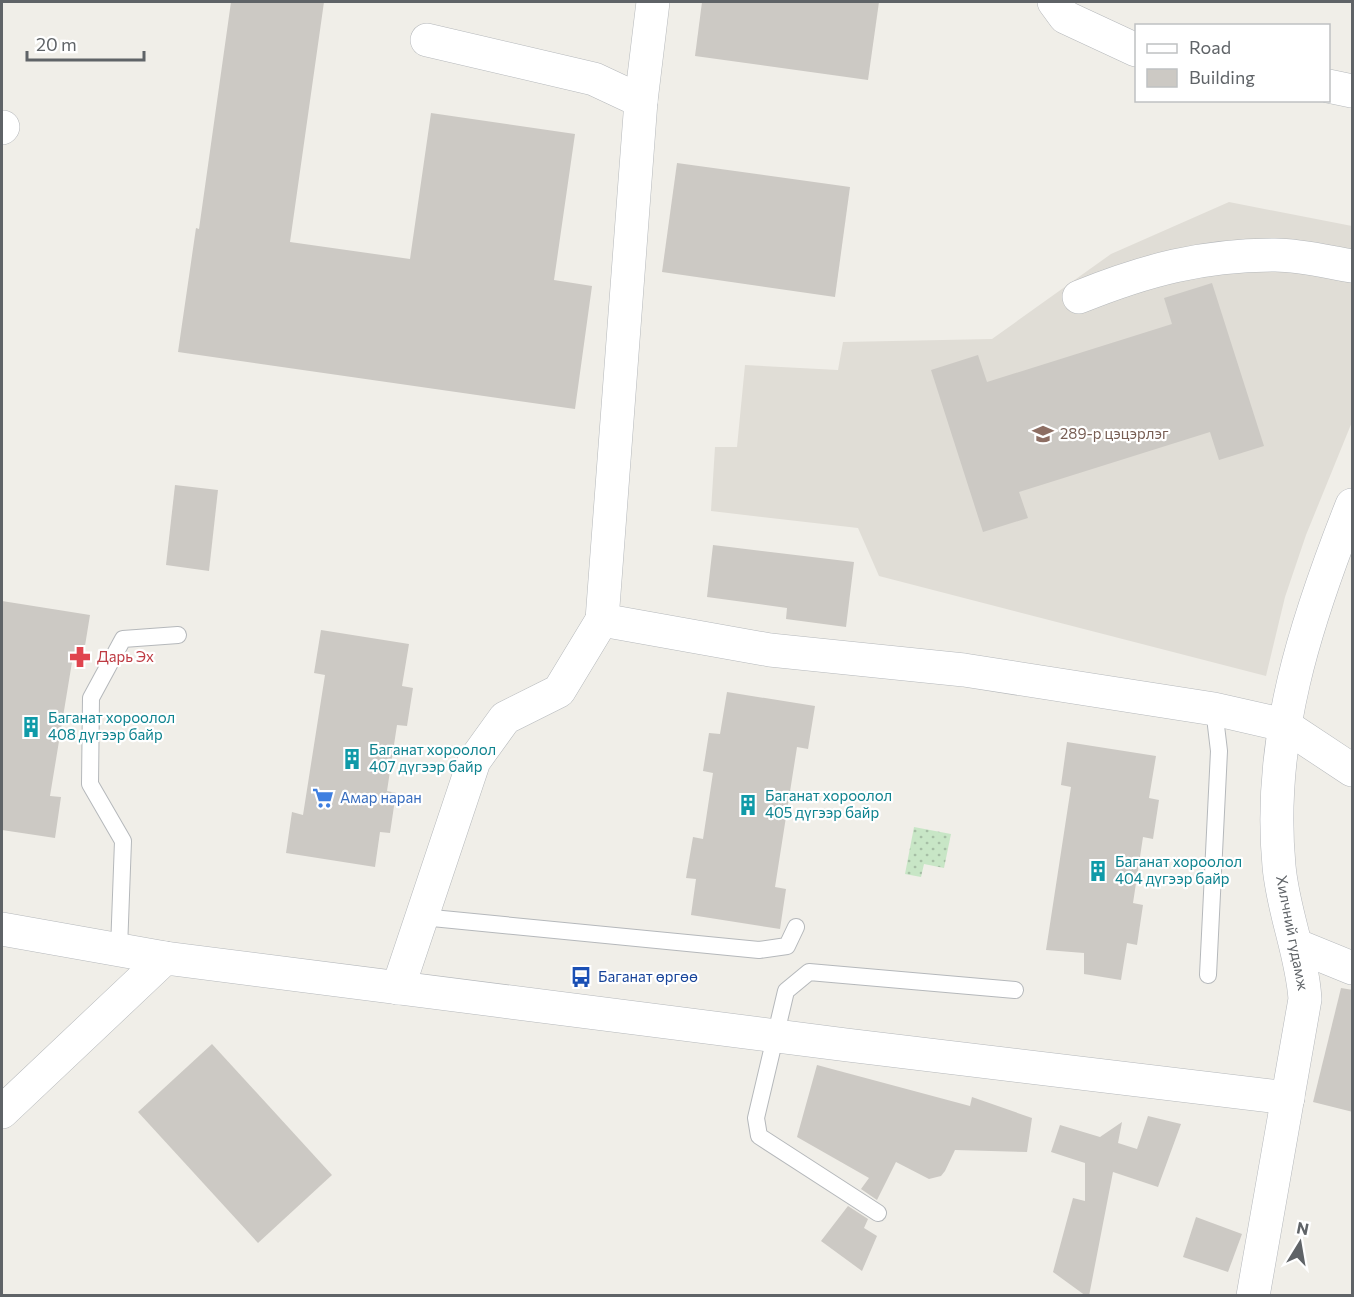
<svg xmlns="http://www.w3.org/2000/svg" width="1354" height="1297" viewBox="0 0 1354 1297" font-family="Commissioner,sans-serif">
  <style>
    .education { fill: #e0ddd6 }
    .park { fill: url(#park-dots) }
    .building { fill: #ccc9c4 }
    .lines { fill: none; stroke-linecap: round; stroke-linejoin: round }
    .lane-casing { stroke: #b5b8bb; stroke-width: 18 }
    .street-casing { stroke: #b5b8bb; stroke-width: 34 }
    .secondary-casing { stroke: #b4b7bb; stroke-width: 34 }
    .lane { stroke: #fff; stroke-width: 16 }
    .street { stroke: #fff; stroke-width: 33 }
    .secondary { stroke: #fff; stroke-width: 33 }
    .labels { text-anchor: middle; stroke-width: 4.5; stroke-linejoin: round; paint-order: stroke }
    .education-label { font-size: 15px; fill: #785e54; stroke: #fff; text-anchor: start }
    .health-label { font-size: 15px; fill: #be3a42; stroke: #fff; text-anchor: start }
    .culture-label { font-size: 15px; fill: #0d838f; stroke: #fff; text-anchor: start }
    .shop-label { font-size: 15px; fill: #366cbe; stroke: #fff; text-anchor: start }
    .street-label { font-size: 15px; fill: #5f6367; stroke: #fff }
    .transit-label { font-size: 15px; fill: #164399; stroke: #fff; text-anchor: start }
  </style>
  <defs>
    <pattern id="park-dots" width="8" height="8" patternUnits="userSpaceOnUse" patternTransform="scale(1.5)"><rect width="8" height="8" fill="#c8e6c6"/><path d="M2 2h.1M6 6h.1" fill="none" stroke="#a6bea5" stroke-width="1.8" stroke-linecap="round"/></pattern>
  </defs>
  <rect width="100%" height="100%" fill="#f0eee8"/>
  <!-- education -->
  <polygon class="education" points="1229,202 1352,226 1352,422 1306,535 1285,597 1266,676 879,576 858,528 711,511 715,447 737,447 745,365 838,370 843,342 992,339 1111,254"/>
  <!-- park -->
  <polygon class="park" points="914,827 951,834 944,868 924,864 921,877 905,874"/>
  <!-- building -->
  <g class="building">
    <polygon points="231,2 324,2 290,242 410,259 431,113 575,134 554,280 592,286 575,409 178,352 196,228 199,229"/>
    <polygon points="702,2 879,2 868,80 695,56"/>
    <polygon points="677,163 850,187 835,297 662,272"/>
    <polygon points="1212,283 1264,446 1219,460 1210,432 1019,492 1028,518 983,532 931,370 978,355 987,382 1172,324 1164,298"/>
    <polygon points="175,485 218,490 209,571 166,565"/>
    <polygon points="713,545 854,562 846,627 786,619 787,608 707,597"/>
    <polygon points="2,601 90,615 83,658 73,656 50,796 61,797 55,838 2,830"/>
    <polygon points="321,630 409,644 402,686 413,688 407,726 397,725 387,791 396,793 390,833 380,832 375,867 286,853 292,812 303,815 325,675 314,673"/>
    <polygon points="727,692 815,706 808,749 797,747 775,887 786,889 780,929 691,915 696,879 686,878 693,837 703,839 713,773 703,771 709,733 720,734"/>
    <polygon points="1067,742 1156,756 1149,798 1159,800 1153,839 1143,837 1133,903 1143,905 1137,945 1127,943 1121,980 1084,974 1084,953 1046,950 1071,787 1061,785"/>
    <polygon points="1341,988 1353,990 1353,1112 1313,1102"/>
    <polygon points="212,1044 332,1175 258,1243 138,1112"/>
    <polygon points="817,1065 970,1106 972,1097 1032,1118 1027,1152 955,1150 945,1171 941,1176 929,1179 896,1162 877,1200 861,1189 869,1178 797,1137"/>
    <polygon points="1148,1116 1181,1124 1158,1187 1113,1172 1089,1296 1086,1296 1053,1272 1073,1198 1085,1201 1085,1163 1051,1152 1060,1125 1100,1137 1122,1122 1118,1143 1137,1149"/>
    <polygon points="848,1206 868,1219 864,1228 877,1236 862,1271 821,1241"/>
    <polygon points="1196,1217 1242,1234 1228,1272 1183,1257"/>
  </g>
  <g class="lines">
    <defs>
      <g id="lane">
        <polyline points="422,917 759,950 787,946 796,927"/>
        <polyline points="119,949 123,841 90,784 91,698 123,639 178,635"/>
        <polyline points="1208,975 1219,751 1214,709"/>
        <polyline points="878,1213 759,1136 756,1118 786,991 809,972 1015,990"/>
      </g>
      <g id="street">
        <polyline points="1054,2 1065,17 1136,50"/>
        <polyline points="427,40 594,79 641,101 602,620 770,650 964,670 1214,709 1284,725 1352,770"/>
        <polyline points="1328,86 1352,91"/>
        <polyline points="641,101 653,2"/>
        <polyline points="2,128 3,127"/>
        <path d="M 1079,297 C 1146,270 1202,255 1275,255 C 1300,255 1328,262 1352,266"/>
        <polyline points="2,929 165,958"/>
        <polyline points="1298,946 1352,968"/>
        <polyline points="398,988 474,761 505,718 559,691 602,620"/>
        <polyline points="2,1112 165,958 847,1045 1288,1098"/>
      </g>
      <path id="secondary" d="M 1253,1296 L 1305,999 C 1302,954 1283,912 1279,866 C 1267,739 1306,621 1352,505"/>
    </defs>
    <!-- lane casing -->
    <use href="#lane" class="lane-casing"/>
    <!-- street casing -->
    <use href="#street" class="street-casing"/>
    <!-- secondary casing -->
    <use href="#secondary" class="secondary-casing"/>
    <!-- lane -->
    <use href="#lane" class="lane"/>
    <!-- street -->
    <use href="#street" class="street"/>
    <!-- secondary -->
    <use href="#secondary" class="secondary"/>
  </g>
  <!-- icons -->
  <defs>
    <symbol id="school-bare" viewBox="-9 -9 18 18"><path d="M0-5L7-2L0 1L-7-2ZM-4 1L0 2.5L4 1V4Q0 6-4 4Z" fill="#8d6e63" stroke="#fff" stroke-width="2.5" paint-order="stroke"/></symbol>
    <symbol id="pharmacy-bare" viewBox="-9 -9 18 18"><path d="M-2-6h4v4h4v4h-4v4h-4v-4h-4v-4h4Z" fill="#e0444e" stroke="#fff" stroke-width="2.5" paint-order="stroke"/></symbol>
    <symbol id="building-bare" viewBox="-9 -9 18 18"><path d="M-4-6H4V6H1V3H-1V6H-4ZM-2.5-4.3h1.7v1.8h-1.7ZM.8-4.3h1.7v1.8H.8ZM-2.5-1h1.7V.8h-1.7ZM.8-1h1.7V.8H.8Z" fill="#0f9aa8" stroke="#fff" stroke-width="2.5" paint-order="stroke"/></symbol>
    <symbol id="supermarket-bare" viewBox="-9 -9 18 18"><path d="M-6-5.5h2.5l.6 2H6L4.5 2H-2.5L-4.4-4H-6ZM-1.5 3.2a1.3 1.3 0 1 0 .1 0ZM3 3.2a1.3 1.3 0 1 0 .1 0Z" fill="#3f7fe0" stroke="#fff" stroke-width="2.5" paint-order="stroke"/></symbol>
    <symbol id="bus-bare" viewBox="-9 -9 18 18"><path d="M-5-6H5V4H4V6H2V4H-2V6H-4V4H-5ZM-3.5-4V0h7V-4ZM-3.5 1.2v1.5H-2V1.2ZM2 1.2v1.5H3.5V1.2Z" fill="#1a4fb4" stroke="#fff" stroke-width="2.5" paint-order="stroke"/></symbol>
  </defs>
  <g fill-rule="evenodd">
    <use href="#school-bare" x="1028" y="419" width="30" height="30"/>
    <use href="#pharmacy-bare" x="65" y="642" width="30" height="30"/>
    <use href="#building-bare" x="16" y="712" width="30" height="30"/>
    <use href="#building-bare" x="337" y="744" width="30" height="30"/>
    <use href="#supermarket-bare" x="308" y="783" width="30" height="30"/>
    <use href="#building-bare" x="733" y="790" width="30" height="30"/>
    <use href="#building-bare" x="1083" y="856" width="30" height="30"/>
    <use href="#bus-bare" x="566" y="962" width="30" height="30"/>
  </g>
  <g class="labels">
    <!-- education labels -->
    <g class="education-label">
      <text x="1060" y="439">289-р цэцэрлэг</text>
    </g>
    <!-- health labels -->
    <g class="health-label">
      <text x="97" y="662">Дарь Эх</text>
    </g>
    <!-- culture labels -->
    <g class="culture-label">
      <text x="48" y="723">Баганат хороолол<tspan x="48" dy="17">408 дүгээр байр</tspan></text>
      <text x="369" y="755">Баганат хороолол<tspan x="369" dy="17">407 дүгээр байр</tspan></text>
      <text x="765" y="801">Баганат хороолол<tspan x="765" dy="17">405 дүгээр байр</tspan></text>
      <text x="1115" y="867">Баганат хороолол<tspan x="1115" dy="17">404 дүгээр байр</tspan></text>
    </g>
    <!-- shop labels -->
    <g class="shop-label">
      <text x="340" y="803">Амар наран</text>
    </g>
    <!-- street labels -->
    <g class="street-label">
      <text transform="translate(1292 933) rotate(79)" y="5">Хилчний гудамж</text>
    </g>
    <!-- transit labels -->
    <g class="transit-label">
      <text x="598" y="982">Баганат өргөө</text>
    </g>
  </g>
  <!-- border -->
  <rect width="1354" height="1297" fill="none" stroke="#5f6367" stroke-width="6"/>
  <!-- legend -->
  <rect x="1135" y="24" width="195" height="78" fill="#ffffff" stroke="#bfc1c2" stroke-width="1.5"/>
  <rect x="1147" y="44" width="30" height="9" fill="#ffffff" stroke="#bfc1c2" stroke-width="1.5"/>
  <text x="1189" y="54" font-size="18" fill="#5f6367">Road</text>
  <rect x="1147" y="69" width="30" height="18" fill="#ccc9c4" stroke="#bfc1c2" stroke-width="1.5"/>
  <text x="1189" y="84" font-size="18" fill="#5f6367">Building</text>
  <!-- north arrow -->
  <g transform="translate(1300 1243) rotate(11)" stroke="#ffffff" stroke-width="4.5" paint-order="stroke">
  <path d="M0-4.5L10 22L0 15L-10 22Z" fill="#5f6367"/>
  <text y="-9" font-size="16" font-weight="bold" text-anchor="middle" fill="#5f6367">N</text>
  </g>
  <!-- scale -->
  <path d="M27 51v9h117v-9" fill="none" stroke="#5f6367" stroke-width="3"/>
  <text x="36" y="51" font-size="18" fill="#5f6367" stroke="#ffffff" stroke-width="4.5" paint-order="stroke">20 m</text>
</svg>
